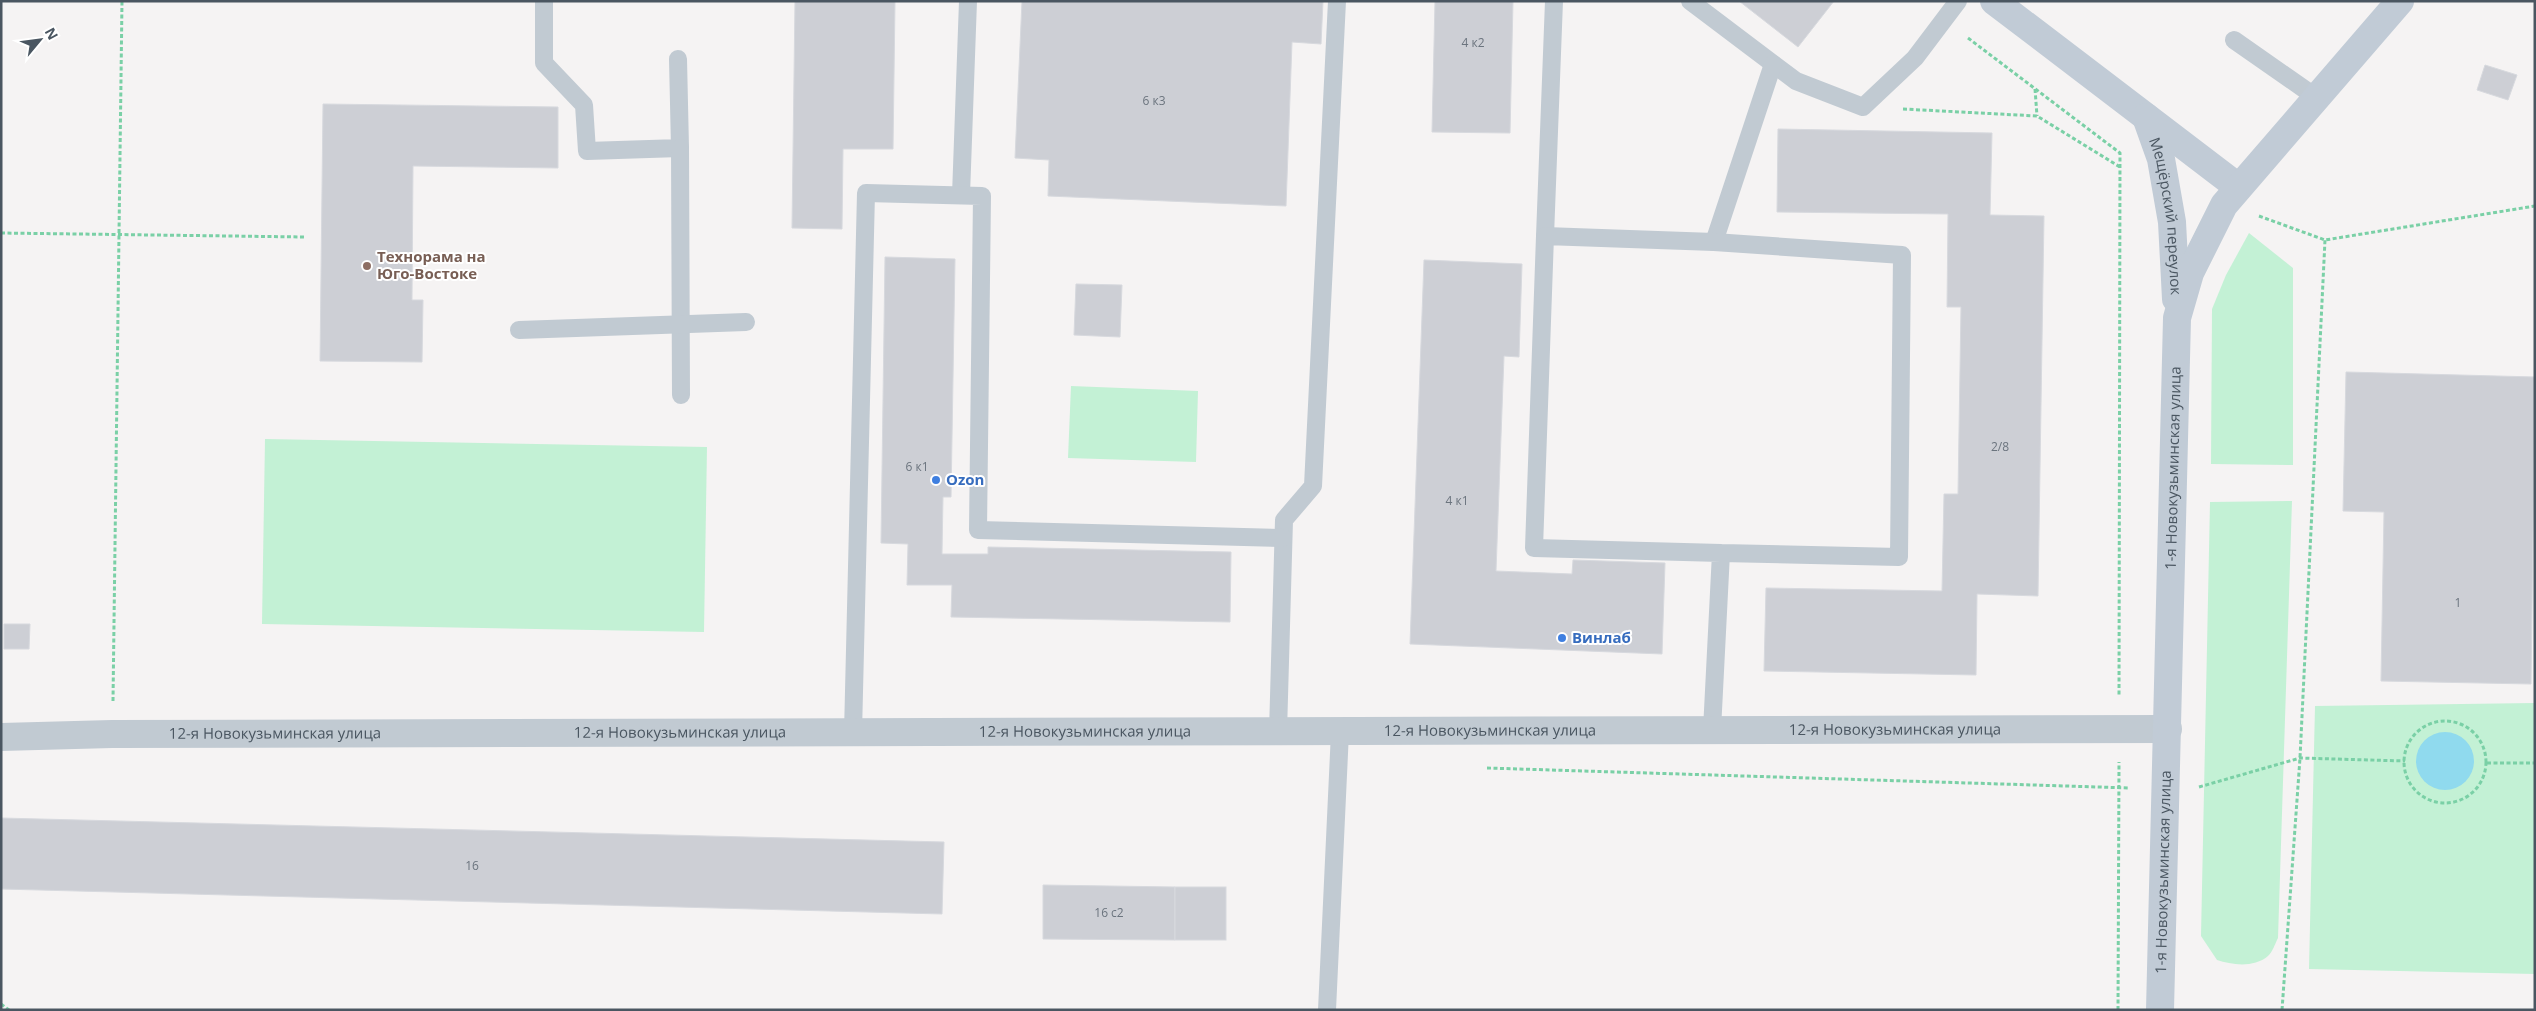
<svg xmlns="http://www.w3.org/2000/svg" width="2536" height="1011" viewBox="0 0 2536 1011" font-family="'Open Sans',sans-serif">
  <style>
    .green { fill: #c3f1d5 }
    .water { fill: #90daee }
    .building { fill: #cdcfd5; stroke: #d7d9de }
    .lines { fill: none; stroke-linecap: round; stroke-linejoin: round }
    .path { stroke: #7ad0a6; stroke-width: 3; stroke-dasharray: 4 2.5; stroke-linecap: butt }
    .lane { stroke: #c1cad2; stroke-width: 18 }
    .street { stroke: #c1cad2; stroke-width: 28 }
    .secondary { stroke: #c1cbd6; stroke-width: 28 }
    .education-dot { fill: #8d6e63; stroke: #fff; stroke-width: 2 }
    .shop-dot { fill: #3f7fe0; stroke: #fff; stroke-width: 2 }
    .labels { text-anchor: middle; stroke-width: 4; stroke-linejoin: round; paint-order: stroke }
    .number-label { font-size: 12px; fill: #6b747e }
    .street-label { font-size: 15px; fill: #4a5661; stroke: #fff }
    .education-label { font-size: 15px; font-weight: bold; fill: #785e54; stroke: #fff; text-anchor: start }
    .shop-label { font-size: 15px; font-weight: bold; fill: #366cbe; stroke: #fff; text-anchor: start }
  </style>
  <rect width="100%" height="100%" fill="#f5f3f3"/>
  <!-- green -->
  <g class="green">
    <polygon points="2249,233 2293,268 2293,465 2211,464 2212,309 2226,275"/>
    <polygon points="1071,386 1198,391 1196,462 1068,458"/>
    <polygon points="265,439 707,447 704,632 262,624"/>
    <path d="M 2292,501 L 2278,938 C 2275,944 2272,953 2268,956 C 2254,968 2232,965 2217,960 L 2201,936 L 2210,502 Z"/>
    <polygon points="2535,703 2535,974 2309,969 2315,706"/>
  </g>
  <!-- water -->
  <circle class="water" cx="2445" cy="761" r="29"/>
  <!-- building -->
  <g class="building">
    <polygon points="795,1 895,1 893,149 843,149 842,229 792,228"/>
    <polygon points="1022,1 1323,1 1321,44 1292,42 1286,206 1048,196 1049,160 1015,158"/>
    <polygon points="1435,1 1513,1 1510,133 1432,132"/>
    <polygon points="1739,1 1834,1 1798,47"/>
    <polygon points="2485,65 2517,75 2508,100 2477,90"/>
    <polygon points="323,104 558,107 558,168 413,166 412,300 423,300 422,362 320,361"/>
    <polygon points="1778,129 1992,133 1990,215 2044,216 2038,596 1977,594 1976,675 1764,671 1766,588 1942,591 1944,494 1958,494 1961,307 1947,307 1948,214 1777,212"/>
    <polygon points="885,257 955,259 951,497 943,497 942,554 988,554 988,547 1231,552 1230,622 951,617 952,585 907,585 908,544 881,543"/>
    <polygon points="1424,260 1522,264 1519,357 1504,356 1496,571 1572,574 1573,560 1665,563 1662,654 1410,644"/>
    <polygon points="1076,284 1122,285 1120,337 1074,335"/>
    <polygon points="2346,372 2535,377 2531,684 2381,681 2384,512 2343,511"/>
    <polygon points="4,624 30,624 29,649 4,649"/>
    <polygon points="1,818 944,842 942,914 1,889"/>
    <polygon points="1043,885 1175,887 1175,940 1043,939"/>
    <rect x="1175" y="887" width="51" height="53"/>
  </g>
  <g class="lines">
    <!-- path -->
    <g class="path">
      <polyline points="1968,38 2120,153 2119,696"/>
      <polyline points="2035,89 2037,116"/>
      <polyline points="1903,109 2037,116 2120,167"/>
      <polyline points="2259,216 2325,240 2535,206"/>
      <polyline points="1,233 306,237"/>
      <polyline points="113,701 122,1"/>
      <circle cx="2445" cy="762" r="41"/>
      <polyline points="2487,763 2535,763"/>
      <polyline points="1487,768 2130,788"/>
      <polyline points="2199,787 2300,758 2405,761"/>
      <polyline points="1,1004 9,1010"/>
      <polyline points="2118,1010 2119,762"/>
      <polyline points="2282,1010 2300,758 2325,240"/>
    </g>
    <!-- lane -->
    <g class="lane">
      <polyline points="544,1 544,63 584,105 587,151 680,148 678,59"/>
      <polyline points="1690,1 1796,81 1863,107 1915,58 1958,1"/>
      <polyline points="2234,40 2317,98"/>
      <polyline points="680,148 681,395"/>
      <polyline points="961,195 968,1"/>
      <polyline points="1545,236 1554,1"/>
      <polyline points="1714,242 1773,64"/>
      <polyline points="519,330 746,322"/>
      <polyline points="1712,730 1721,553 1899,557 1902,255 1714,242 1545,236 1534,548 1721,553"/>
      <polyline points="1278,732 1284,520 1313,486 1337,1"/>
      <polyline points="853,733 866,193 982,196 978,530 1283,538"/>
      <polyline points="1327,1010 1340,732"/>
    </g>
    <!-- street -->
    <path class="street" id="s1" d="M 1,737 L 112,734 L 2168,729"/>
    <!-- secondary -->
    <g class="secondary">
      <polyline points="1994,1 2238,187"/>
      <path id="s2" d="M 2146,117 L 2161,159 L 2172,222 L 2176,299"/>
      <path id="s3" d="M 2160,1010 L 2177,318 L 2190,273 L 2224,205 L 2400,1"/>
    </g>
  </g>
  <!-- markers -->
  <circle class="education-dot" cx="367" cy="266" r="5"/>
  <g class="shop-dot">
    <circle cx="936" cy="480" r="5"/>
    <circle cx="1562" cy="638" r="5"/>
  </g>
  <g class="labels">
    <!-- number labels -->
    <g class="number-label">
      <text x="1473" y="47">4 к2</text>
      <text x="1154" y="105">6 к3</text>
      <text x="2000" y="451">2/8</text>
      <text x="917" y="471">6 к1</text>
      <text x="1457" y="505">4 к1</text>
      <text x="2458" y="607">1</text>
      <text x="472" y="870">16</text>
      <text x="1109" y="917">16 с2</text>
    </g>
    <!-- street labels -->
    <g class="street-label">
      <text dy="5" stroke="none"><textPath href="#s2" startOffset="102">Мещёрский переулок</textPath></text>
      <text dy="5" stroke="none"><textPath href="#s3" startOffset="542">1-я Новокузьминская улица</textPath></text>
      <text dy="5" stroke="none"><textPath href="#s1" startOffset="1894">12-я Новокузьминская улица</textPath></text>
      <text dy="5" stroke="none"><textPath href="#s1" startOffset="1489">12-я Новокузьминская улица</textPath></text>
      <text dy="5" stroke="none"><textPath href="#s1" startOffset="1084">12-я Новокузьминская улица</textPath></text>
      <text dy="5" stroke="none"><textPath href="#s1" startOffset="679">12-я Новокузьминская улица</textPath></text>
      <text dy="5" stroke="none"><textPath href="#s1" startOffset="274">12-я Новокузьминская улица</textPath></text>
      <text dy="5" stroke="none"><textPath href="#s3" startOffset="138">1-я Новокузьминская улица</textPath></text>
    </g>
    <!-- education labels -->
    <g class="education-label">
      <text x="377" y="262">Технорама на<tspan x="377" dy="17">Юго-Востоке</tspan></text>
    </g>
    <!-- shop labels -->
    <g class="shop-label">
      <text x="946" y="485">Ozon</text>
      <text x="1572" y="643">Винлаб</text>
    </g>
  </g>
  <!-- border -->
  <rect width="2536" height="1011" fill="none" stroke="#4a5661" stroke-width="5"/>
  <!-- north arrow -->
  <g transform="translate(40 40) rotate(61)" stroke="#ffffff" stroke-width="4" paint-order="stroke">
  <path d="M0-4L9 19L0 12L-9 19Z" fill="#4a5661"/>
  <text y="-8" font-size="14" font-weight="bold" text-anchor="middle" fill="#4a5661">N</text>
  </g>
</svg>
